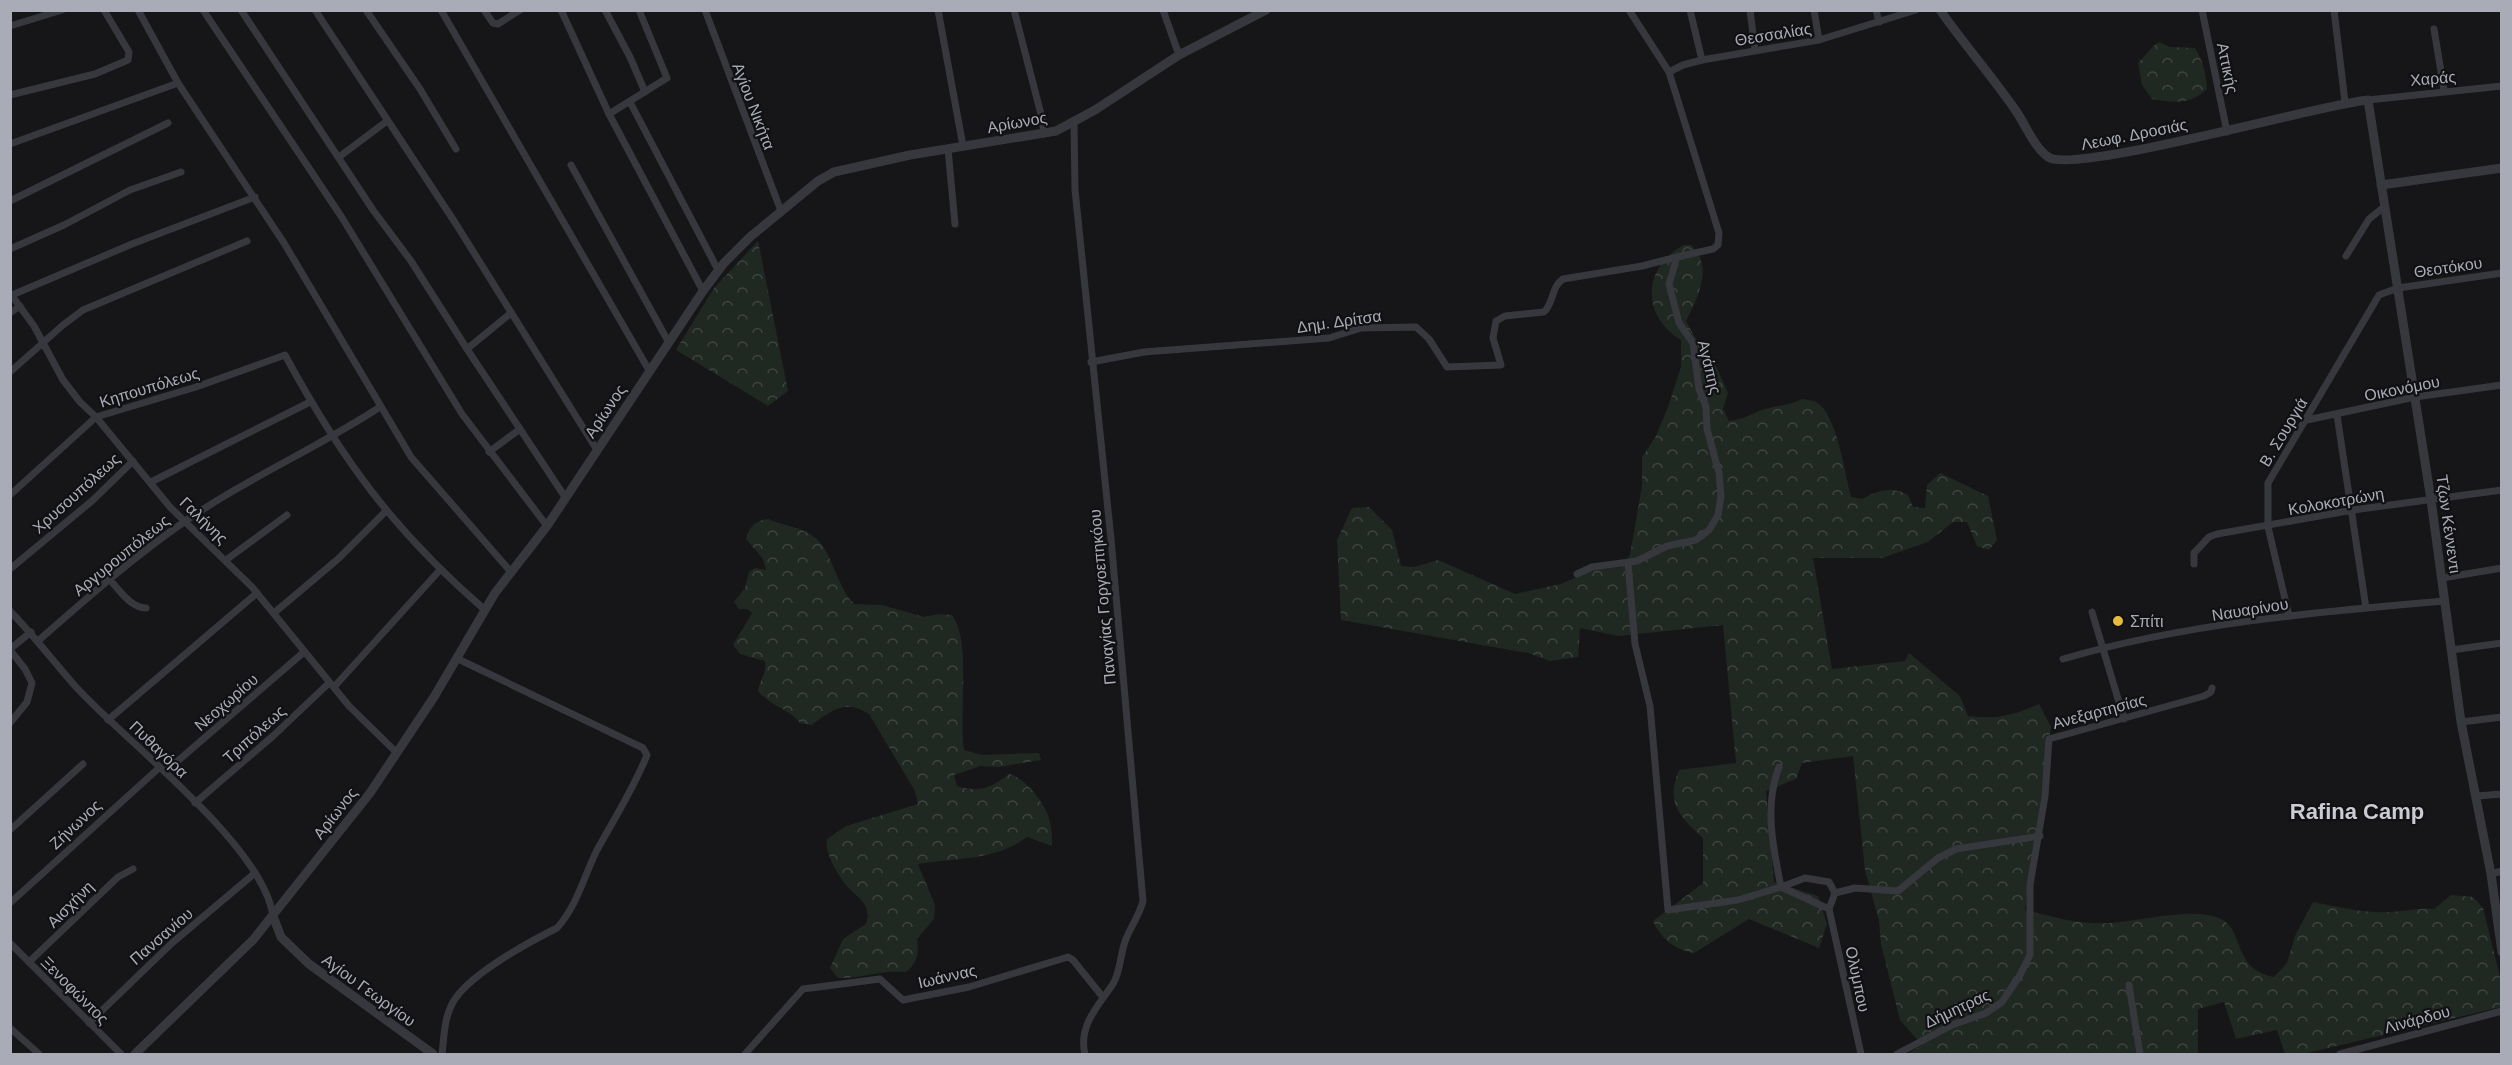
<svg xmlns="http://www.w3.org/2000/svg" width="2512" height="1065" viewBox="0 0 2512 1065" font-family="Arial,sans-serif">
  <style>
    .forest { fill: url(#forest-crowns) }
    .lines { fill: none; stroke-linecap: round; stroke-linejoin: round }
    .minor { stroke: #37383d; stroke-width: 7 }
    .tertiary { stroke: #37383d; stroke-width: 9 }
    .poi-dot { fill: #e7bc3e; stroke: #111113; stroke-width: 2 }
    .labels { text-anchor: middle; stroke-width: 4.5; stroke-linejoin: round; paint-order: stroke }
    .street-label { font-size: 16px; fill: #a9acb7; stroke: #111113 }
    .poi-label { font-size: 16px; fill: #a9acb7; stroke: #111113; text-anchor: start }
    .district-label { font-size: 22px; font-weight: bold; fill: #cacbd3; stroke: #111113 }
  </style>
  <defs>
    <pattern id="forest-crowns" width="20" height="18" patternUnits="userSpaceOnUse" patternTransform="scale(1.5)"><rect width="20" height="18" fill="#202822"/><path d="M2 6a3 3 0 1 1 6 0M12 15a3 3 0 1 1 6 0" fill="none" stroke="#3e4440"/></pattern>
  </defs>
  <rect width="100%" height="100%" fill="#161618"/>
  <!-- forest -->
  <g class="forest">
    <path d="M 2159,42 L 2170,47 L 2195,48 C 2203,60 2206,75 2207,89 C 2191,105 2173,103 2152,99 L 2142,85 L 2138,62 C 2147,56 2149,48 2159,42 Z"/>
    <polygon points="758,241 788,391 768,406 676,350 714,288"/>
    <path d="M 1684,245 L 1691,245 C 1714,266 1698,298 1686,321 L 1694,336 L 1712,357 L 1728,393 L 1723,409 L 1729,421 C 1743,420 1753,413 1765,409 C 1779,405 1788,406 1802,399 C 1806,400 1812,400 1816,402 C 1837,413 1845,475 1851,497 L 1862,499 C 1878,490 1893,486 1908,495 L 1913,507 L 1925,508 L 1927,485 L 1940,473 L 1988,496 L 1997,540 L 1989,550 L 1977,546 L 1967,522 L 1953,522 L 1928,542 L 1882,558 L 1813,558 L 1832,669 L 1905,661 L 1909,653 L 1960,696 L 1968,716 C 1994,720 2015,715 2039,704 L 2051,727 L 2025,910 C 2047,915 2070,922 2093,923 C 2128,926 2190,904 2221,919 C 2245,931 2232,969 2274,977 L 2287,963 L 2295,936 L 2313,902 C 2339,907 2366,914 2392,912 C 2407,911 2419,908 2434,909 L 2451,895 L 2473,897 L 2483,908 L 2501,981 L 2501,1007 L 2303,1054 L 2285,1054 L 2277,1030 L 2236,1039 L 2224,1002 L 2198,1009 L 2198,1054 L 1907,1054 L 1922,1045 L 1900,1020 L 1881,944 L 1879,921 L 1865,870 L 1853,756 L 1802,763 L 1796,779 L 1766,791 L 1774,882 L 1818,896 L 1827,924 L 1819,948 L 1749,919 L 1694,953 C 1674,949 1662,940 1653,921 L 1703,883 L 1703,838 C 1680,816 1665,804 1679,770 L 1736,763 L 1723,625 L 1618,636 L 1580,628 L 1578,657 L 1550,661 L 1528,653 L 1341,620 L 1337,540 L 1352,508 L 1369,507 L 1392,530 L 1401,566 L 1414,567 L 1438,560 L 1515,594 L 1561,584 L 1592,570 L 1622,567 L 1630,555 L 1642,486 L 1642,457 L 1655,438 L 1668,407 L 1681,367 L 1681,340 C 1641,315 1642,267 1684,245 Z"/>
    <path d="M 768,519 C 782,525 801,527 813,536 C 832,549 836,586 854,604 L 882,605 L 924,617 L 939,614 L 952,615 C 972,641 958,717 964,750 L 982,755 L 1039,753 L 1041,760 L 999,767 L 981,766 L 954,775 L 957,786 C 979,793 991,788 1009,774 C 1025,777 1047,805 1050,822 C 1052,830 1052,838 1052,846 L 1027,837 C 996,861 955,858 918,864 L 935,905 L 934,919 L 917,939 C 919,953 918,962 906,972 C 883,969 862,979 838,978 L 830,968 L 843,939 L 866,924 C 873,904 857,898 846,885 C 838,875 824,852 827,839 L 846,826 L 918,804 L 915,791 L 869,714 C 846,699 832,710 812,725 L 800,723 C 788,708 770,706 758,691 C 760,679 767,673 765,661 L 740,654 L 733,645 L 752,613 L 747,609 L 739,609 L 734,602 L 745,588 L 749,572 L 755,568 L 766,570 L 763,559 L 746,539 C 750,526 754,521 768,519 Z"/>
  </g>
  <g class="lines">
    <!-- minor -->
    <g class="minor">
      <polyline points="138,10 178,83 284,243 411,457 511,572"/>
      <polyline points="203,10 341,216 462,414 547,526"/>
      <polyline points="241,10 373,210 411,261 467,349 511,313"/>
      <polyline points="315,10 456,224 597,450"/>
      <polyline points="366,10 420,89 456,149"/>
      <polyline points="441,10 650,372"/>
      <polyline points="484,10 493,23 498,24 520,10"/>
      <polyline points="561,10 609,114 703,291"/>
      <polyline points="605,10 630,57 645,92"/>
      <polyline points="705,10 781,211"/>
      <polyline points="938,10 963,146"/>
      <polyline points="1014,10 1042,118 1044,134"/>
      <polyline points="1163,10 1179,55"/>
      <polyline points="1690,10 1702,60"/>
      <polyline points="1750,10 1755,50"/>
      <polyline points="1814,10 1819,40"/>
      <polyline points="1876,10 1879,22"/>
      <polyline points="2202,10 2227,132"/>
      <polyline points="2334,10 2345,102"/>
      <polyline points="10,26 62,10"/>
      <polyline points="2434,29 2444,90"/>
      <polyline points="1669,72 1683,65 1702,60 1819,40 1916,10"/>
      <polyline points="10,95 95,74 128,60 129,52 104,10"/>
      <polyline points="2368,100 2502,86"/>
      <polyline points="630,102 718,270"/>
      <polyline points="609,114 667,78 639,10"/>
      <path d="M 1074,122 L 1075,190 L 1111,539 L 1143,901 C 1139,916 1131,926 1126,939 C 1120,953 1121,971 1113,984 C 1098,1006 1078,1026 1085,1054"/>
      <polyline points="10,144 178,83"/>
      <polyline points="948,149 955,224"/>
      <polyline points="339,157 387,121"/>
      <polyline points="571,165 669,343"/>
      <polyline points="10,201 168,123"/>
      <polyline points="10,249 64,225 130,190 181,172"/>
      <polyline points="2346,256 2369,219 2384,207"/>
      <polyline points="10,293 34,326 63,380 80,402 96,417 170,507 252,587 349,706 397,753"/>
      <polyline points="12,295 132,244 255,197"/>
      <polyline points="10,313 20,306"/>
      <polyline points="467,349 565,497"/>
      <path d="M 1091,362 L 1144,352 L 1329,338 L 1361,328 L 1416,327 L 1429,339 L 1447,367 L 1501,365 L 1493,338 L 1496,321 L 1505,316 L 1544,312 C 1554,303 1551,287 1563,279 L 1642,266 L 1677,257"/>
      <polyline points="10,372 63,325 83,310 247,241"/>
      <polyline points="2337,415 2366,608"/>
      <polyline points="2307,420 2415,397 2502,385"/>
      <polyline points="489,452 520,429"/>
      <polyline points="151,482 310,402"/>
      <path d="M 10,495 L 96,417 L 196,387 L 285,355 C 342,460 394,531 485,610"/>
      <polyline points="226,560 287,515"/>
      <polyline points="1628,563 1635,644 1650,706 1668,910 1738,900 1781,887 1829,909 1835,893 1855,888 1898,891 1938,858 1956,849 2040,836"/>
      <polyline points="2194,564 2194,553 2209,537 2217,534 2353,510 2502,490"/>
      <polyline points="10,569 93,500 133,461"/>
      <polyline points="1577,574 1592,567 1637,561 1667,546 1696,540 1709,530 1718,515 1721,496 1719,473 1707,429 1706,407 1699,389 1693,343 1679,323 1669,284 1677,257 1713,249 1718,245 1719,233 1669,72 1629,10"/>
      <path d="M 108,578 C 119,589 130,608 146,608"/>
      <polyline points="2442,578 2502,568"/>
      <path d="M 10,611 C 34,636 54,662 76,687 C 126,742 263,845 273,916"/>
      <polyline points="2092,612 2124,719"/>
      <polyline points="274,613 338,559 385,512"/>
      <polyline points="2289,616 2268,527 2268,483 2379,295 2398,288 2502,273"/>
      <path d="M 39,640 C 86,599 132,558 184,522 C 246,479 317,448 380,407"/>
      <polyline points="10,649 31,632"/>
      <polyline points="10,650 25,669 32,683 27,702 10,723"/>
      <polyline points="2451,650 2502,643"/>
      <path d="M 2063,659 C 2186,623 2317,612 2445,601"/>
      <polyline points="334,687 439,571"/>
      <polyline points="108,720 257,593"/>
      <polyline points="2461,722 2502,717"/>
      <path d="M 1779,767 C 1764,806 1773,847 1781,887 L 1805,878 L 1829,882 L 1835,893"/>
      <polyline points="165,772 304,652"/>
      <polyline points="2477,796 2502,794"/>
      <polyline points="195,803 273,736 329,683"/>
      <polyline points="10,830 83,764"/>
      <polyline points="2491,874 2502,871"/>
      <polyline points="10,903 160,767"/>
      <polyline points="1829,909 1861,1054"/>
      <polyline points="10,943 121,1054"/>
      <polyline points="29,962 118,877 133,869"/>
      <polyline points="2129,985 2140,1054"/>
      <polyline points="89,1023 172,943 255,873"/>
      <polyline points="10,1028 39,1054"/>
      <path d="M 442,1054 C 444,1038 444,1019 452,1004 C 466,976 529,942 557,928 C 577,906 584,876 597,850 C 614,819 634,788 647,755 L 643,748 L 456,658"/>
      <polyline points="745,1054 803,989 880,979 903,1000 969,987 1068,957 1073,960 1102,996"/>
      <polyline points="1897,1054 1952,1025 1986,1013 2002,1002 2020,975 2030,955 2030,885 2045,796 2049,739 2204,696 2211,692 2212,688"/>
      <polyline points="2340,1054 2502,1011"/>
    </g>
    <!-- tertiary -->
    <g class="tertiary">
      <path d="M 1940,10 C 1964,44 1991,75 2014,108 C 2025,123 2033,146 2048,157 C 2073,175 2321,104 2368,100 L 2431,500 L 2461,722 L 2491,874 L 2502,952"/>
      <polyline points="2381,185 2502,168"/>
      <polyline points="273,916 281,937 309,964 433,1054"/>
      <polyline points="135,1054 253,940 370,793 434,697 495,593 547,526 703,291 724,263 750,237 818,181 834,172 910,155 1056,131 1095,110 1179,55 1266,10"/>
    </g>
  </g>
  <!-- markers -->
  <circle class="poi-dot" cx="2118" cy="621" r="6"/>
  <g class="labels">
    <!-- street labels -->
    <g class="street-label">
      <text transform="translate(1773 34) rotate(-9)" y="6">Θεσσαλίας</text>
      <text transform="translate(2228 68) rotate(78)" y="6">Αττικής</text>
      <text transform="translate(2433 78) rotate(-5)" y="6">Χαράς</text>
      <text transform="translate(754 106) rotate(69)" y="6">Αγίου Νικήτα</text>
      <text transform="translate(1017 122) rotate(-10)" y="6">Αρίωνος</text>
      <text transform="translate(2134 134) rotate(-11)" y="6">Λεωφ. Δροσιάς</text>
      <text transform="translate(2448 267) rotate(-8)" y="6">Θεοτόκου</text>
      <text transform="translate(1339 321) rotate(-8)" y="6">Δημ. Δρίτσα</text>
      <text transform="translate(1710 367) rotate(76)" y="6">Αγάπης</text>
      <text transform="translate(149 387) rotate(-17)" y="6">Κηπουπόλεως</text>
      <text transform="translate(2402 388) rotate(-11)" y="6">Οικονόμου</text>
      <text transform="translate(605 411) rotate(-56)" y="6">Αρίωνος</text>
      <text transform="translate(2283 432) rotate(-59)" y="6">Β. Σουργιά</text>
      <text transform="translate(76 493) rotate(-42)" y="6">Χρυσουπόλεως</text>
      <text transform="translate(2336 501) rotate(-10)" y="6">Κολοκοτρώνη</text>
      <text transform="translate(204 520) rotate(44)" y="6">Γαλήνης</text>
      <text transform="translate(2449 524) rotate(82)" y="6">Τζων Κέννεντι</text>
      <text transform="translate(121 555) rotate(-39)" y="6">Αργυρουπόλεως</text>
      <text transform="translate(1102 597) rotate(-95)" y="6">Παναγίας Γοργοεπηκόου</text>
      <text transform="translate(2250 609) rotate(-9)" y="6">Ναυαρίνου</text>
      <text transform="translate(226 702) rotate(-41)" y="6">Νεοχωρίου</text>
      <text transform="translate(2099 711) rotate(-15)" y="6">Ανεξαρτησίας</text>
      <text transform="translate(254 734) rotate(-42)" y="6">Τριπόλεως</text>
      <text transform="translate(159 749) rotate(44)" y="6">Πυθαγόρα</text>
      <text transform="translate(335 813) rotate(-52)" y="6">Αρίωνος</text>
      <text transform="translate(75 824) rotate(-43)" y="6">Ζήνωνος</text>
      <text transform="translate(70 904) rotate(-45)" y="6">Αισχήνη</text>
      <text transform="translate(161 936) rotate(-41)" y="6">Πανσανίου</text>
      <text transform="translate(947 976) rotate(-13)" y="6">Ιωάννας</text>
      <text transform="translate(1858 979) rotate(78)" y="6">Ολύμπου</text>
      <text transform="translate(75 990) rotate(45)" y="6">Ξενοφώντος</text>
      <text transform="translate(369 990) rotate(36)" y="6">Αγίου Γεωργίου</text>
      <text transform="translate(1957 1008) rotate(-25)" y="6">Δήμητρας</text>
      <text transform="translate(2417 1019) rotate(-15)" y="6">Λινάρδου</text>
    </g>
    <!-- poi labels -->
    <g class="poi-label">
      <text x="2130" y="627">Σπίτι</text>
    </g>
    <!-- district labels -->
    <g class="district-label">
      <text x="2357" y="819">Rafina Camp</text>
    </g>
  </g>
  <!-- border -->
  <rect width="2512" height="1065" fill="none" stroke="#a9acb7" stroke-width="24"/>
</svg>
